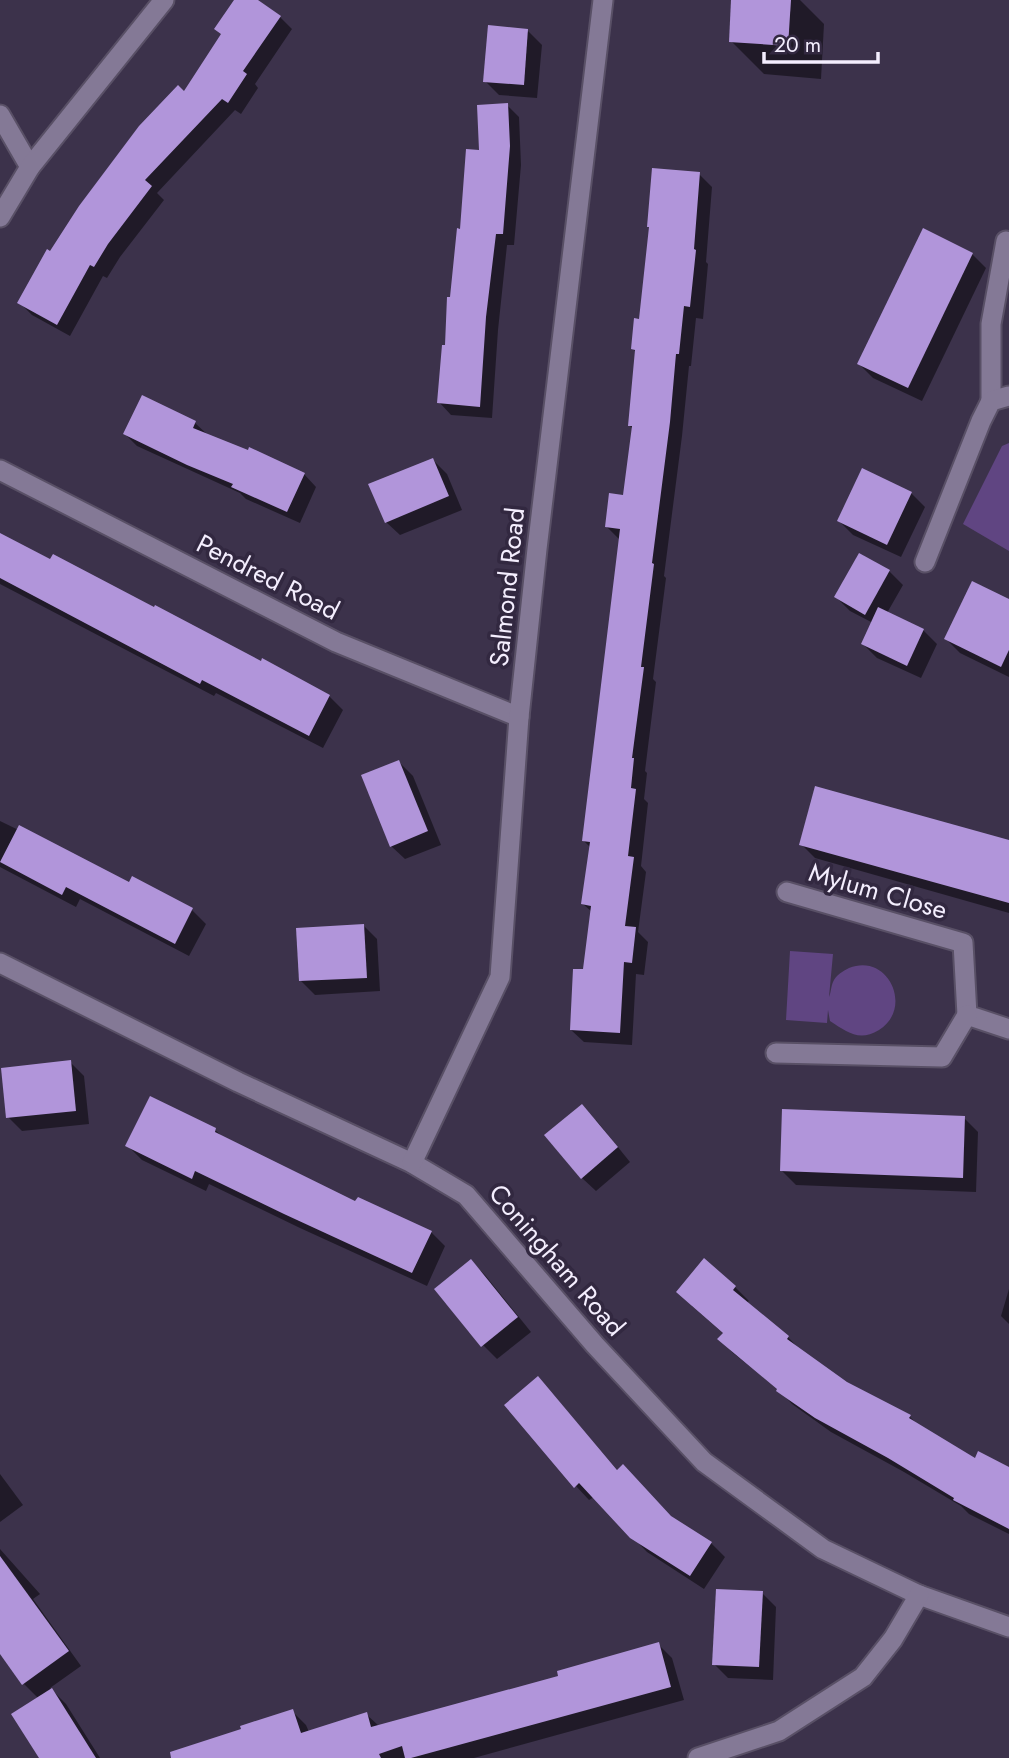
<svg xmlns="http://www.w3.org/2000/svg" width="1009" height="1758" viewBox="0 0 1009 1758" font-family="Jost,sans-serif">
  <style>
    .green { fill: #604582 }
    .shadow { fill: #0007 }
    .building { fill: #b195da }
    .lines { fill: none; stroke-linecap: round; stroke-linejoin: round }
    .service-casing { stroke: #595066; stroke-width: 23 }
    .minor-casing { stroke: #595066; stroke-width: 23 }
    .service { stroke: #847996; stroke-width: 19 }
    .minor { stroke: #847996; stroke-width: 19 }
    .labels { text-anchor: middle; stroke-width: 7; stroke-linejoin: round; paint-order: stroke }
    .street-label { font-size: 26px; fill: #f4eefe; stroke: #322840 }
  </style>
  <rect width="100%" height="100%" fill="#3c324b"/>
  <!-- green -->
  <g class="green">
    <polygon points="1009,443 1009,551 963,524 1002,446"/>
    <path d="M 790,951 L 833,954 L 829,997 C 831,993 831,986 833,982 C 836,975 843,971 849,968 C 888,952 914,1008 879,1030 C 859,1042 847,1032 830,1021 L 828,1010 L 827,1023 L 786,1020 Z"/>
  </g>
  <!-- shadow -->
  <g class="shadow">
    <polygon points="236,0 255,0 280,17 292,29 255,84 258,88 241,114 235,110 157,193 164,200 120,257 107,278 103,276 70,336 32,315 19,302 51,253 184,94 223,36"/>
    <polygon points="733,0 800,0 824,24 821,79 764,74 731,41"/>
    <polygon points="528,31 542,45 537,98 499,95 485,81"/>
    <polygon points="507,105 519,117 521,165 514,245 507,245 498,330 492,418 451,415 439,402 461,231 481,152"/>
    <polygon points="699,174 712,187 706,262 708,264 703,319 696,318 691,366 689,366 682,436 664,576 666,578 653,679 656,682 645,771 647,773 644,799 648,803 641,866 646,872 638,932 648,942 644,975 636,974 632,1045 584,1042 571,1030 584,971 592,912 583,904 591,848 584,841 620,540 606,526 625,497 633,429 629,425 636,352 633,349 641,321"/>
    <polygon points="972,254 986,268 922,401 873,378 859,364"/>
    <polygon points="142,397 195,423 208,435 304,474 316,487 300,523 246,499 240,493 137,446 125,434"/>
    <polygon points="433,460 447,474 462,510 400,535 386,522"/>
    <polygon points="911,493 925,507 901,557 853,535 839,521"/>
    <polygon points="0,535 329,696 343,710 323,748 216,693 214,696 0,584"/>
    <polygon points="889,571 903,585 887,613 923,630 937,644 921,678 877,658 863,644 873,623 850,611 836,597"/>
    <polygon points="1009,601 1009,677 960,653 946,639"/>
    <polygon points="399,762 413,776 441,845 405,859 391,846"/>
    <polygon points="0,821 130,884 133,878 192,910 206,924 189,956 80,899 76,907 0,867"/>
    <polygon points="1009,842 1009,913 815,858 801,844"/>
    <polygon points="363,925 377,939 380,991 315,995 301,981"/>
    <polygon points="70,1062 84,1076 89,1124 22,1131 8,1117"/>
    <polygon points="964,1118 978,1132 976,1192 796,1185 782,1171"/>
    <polygon points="596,1120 630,1162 596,1191 582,1178"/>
    <polygon points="215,1130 224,1138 356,1204 431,1232 445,1246 427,1286 300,1228 209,1184 206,1191 142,1160 128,1146"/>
    <polygon points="471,1261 485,1275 531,1332 497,1359 483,1345"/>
    <polygon points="735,1287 749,1301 746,1303 788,1337 801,1351 846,1383 910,1417 918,1425 976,1460 1009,1469 1009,1534 969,1514 961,1506 904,1472 831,1432 792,1404 778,1389 733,1353 720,1339 724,1334 692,1306"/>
    <polygon points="1009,1289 1009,1324 1001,1316"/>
    <polygon points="552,1393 618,1471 673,1519 711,1543 725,1557 704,1589 647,1552 594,1497 589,1500 576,1486"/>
    <polygon points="0,1474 23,1505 0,1522"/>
    <polygon points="0,1549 40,1594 33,1599 81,1666 50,1688 66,1704 100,1758 41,1758 39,1699 23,1683 0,1651"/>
    <polygon points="762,1593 776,1607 773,1680 728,1678 714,1664"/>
    <polygon points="658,1644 672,1658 684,1700 474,1758 194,1758 292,1711 306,1725 309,1732 366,1714 379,1726 561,1677"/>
  </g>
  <!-- building -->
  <g class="building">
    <polygon points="234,0 258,0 281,16 243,71 247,74 228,103 222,99 145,180 152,186 108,244 94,267 90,265 57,325 17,303 47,249 50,251 79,206 139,126 178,85 184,91 221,34 214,29"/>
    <polygon points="731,0 791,0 788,46 729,42"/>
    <polygon points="488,25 528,29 524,85 483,82"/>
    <polygon points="508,103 510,146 503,234 496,234 486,317 480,407 437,403 442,345 445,345 447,297 450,297 457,228 460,229 466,149 479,150 477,105"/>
    <polygon points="652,168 700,172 694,249 696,250 690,307 684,306 679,354 676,354 670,422 652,563 654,564 641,667 644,667 632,758 634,758 631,788 636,789 628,856 634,857 625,926 636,927 632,963 624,962 620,1033 570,1030 573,969 583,969 591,906 581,904 590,842 582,841 620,529 605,527 609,493 623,495 632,426 628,426 635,350 631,349 634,318 639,319 649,227 647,227"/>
    <polygon points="923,228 973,253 908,388 857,364"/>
    <polygon points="142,395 196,421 193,428 248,450 249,447 305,473 287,512 231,487 233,484 187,465 123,434"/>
    <polygon points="433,458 449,496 385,523 368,484"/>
    <polygon points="862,468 912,492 887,545 837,521"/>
    <polygon points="0,533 50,559 53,554 154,607 155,605 261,661 262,658 330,695 309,736 202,680 200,684 0,578"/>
    <polygon points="859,553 890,570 865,615 834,597"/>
    <polygon points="972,581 1009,599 1009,650 1001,667 944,639"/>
    <polygon points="878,607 924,629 907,666 861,644"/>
    <polygon points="399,760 428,831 390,847 361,775"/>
    <polygon points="815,786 1009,840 1009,903 799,845"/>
    <polygon points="19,825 129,882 132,876 193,908 175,944 66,887 62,895 0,862"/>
    <polygon points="364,924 367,978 299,981 296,928"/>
    <polygon points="71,1060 76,1111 6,1118 1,1068"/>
    <polygon points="150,1096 216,1128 215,1132 355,1201 358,1197 432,1231 412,1273 284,1214 195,1171 192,1179 125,1146"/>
    <polygon points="582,1104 618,1147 581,1179 544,1135"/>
    <polygon points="782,1109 965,1116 963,1178 780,1171"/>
    <polygon points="704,1258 736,1286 733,1290 789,1336 787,1339 847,1382 911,1415 909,1418 975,1458 978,1451 1009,1467 1009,1529 953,1500 954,1498 888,1458 815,1418 776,1391 777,1389 717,1339 723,1333 676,1292"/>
    <polygon points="471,1259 518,1317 481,1347 434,1289"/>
    <polygon points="538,1376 617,1470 623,1464 671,1516 712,1542 690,1576 630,1538 579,1483 574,1488 504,1405"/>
    <polygon points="0,1556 69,1651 22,1685 0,1654"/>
    <polygon points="716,1589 763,1591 759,1667 712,1665"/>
    <polygon points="659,1642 671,1687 411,1758 405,1758 402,1746 379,1754 381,1758 171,1758 170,1752 241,1729 240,1726 293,1709 301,1733 367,1712 371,1727 558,1676 557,1671"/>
    <polygon points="52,1688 96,1758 39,1758 11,1714"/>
  </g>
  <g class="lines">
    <defs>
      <polyline id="service" points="991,401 991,324 1006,241"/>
      <g id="minor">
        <polyline points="0,115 30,167"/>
        <polyline points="0,217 30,167 164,0"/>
        <polyline points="0,470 336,642 519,717"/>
        <polyline points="925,562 981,421 991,401 1009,396"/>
        <polyline points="787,892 963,943 967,1015 1009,1029"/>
        <polyline points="0,963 238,1082 412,1163 466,1195 595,1345 704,1462 823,1549 919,1595 1009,1627"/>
        <polyline points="776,1053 942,1057 967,1015"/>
        <polyline points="412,1163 500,977 519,717 537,549 603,0"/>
        <polyline points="698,1758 779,1731 863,1677 893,1639 919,1595"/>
      </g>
    </defs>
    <!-- service casing -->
    <use href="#service" class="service-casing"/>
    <!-- minor casing -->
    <use href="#minor" class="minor-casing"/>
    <!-- service -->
    <use href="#service" class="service"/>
    <!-- minor -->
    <use href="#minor" class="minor"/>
  </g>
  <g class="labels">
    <!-- street labels -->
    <g class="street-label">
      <text transform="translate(268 577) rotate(27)" y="9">Pendred Road</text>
      <text transform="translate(507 587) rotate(-84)" y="9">Salmond Road</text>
      <text transform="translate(878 891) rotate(16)" y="9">Mylum Close</text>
      <text transform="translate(557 1260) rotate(49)" y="9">Coningham Road</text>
    </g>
  </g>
  <!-- scale -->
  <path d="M764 52v10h114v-10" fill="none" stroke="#f4eefe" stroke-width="3.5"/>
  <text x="774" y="52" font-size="21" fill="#f4eefe" stroke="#322840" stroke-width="5" paint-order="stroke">20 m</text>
</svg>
